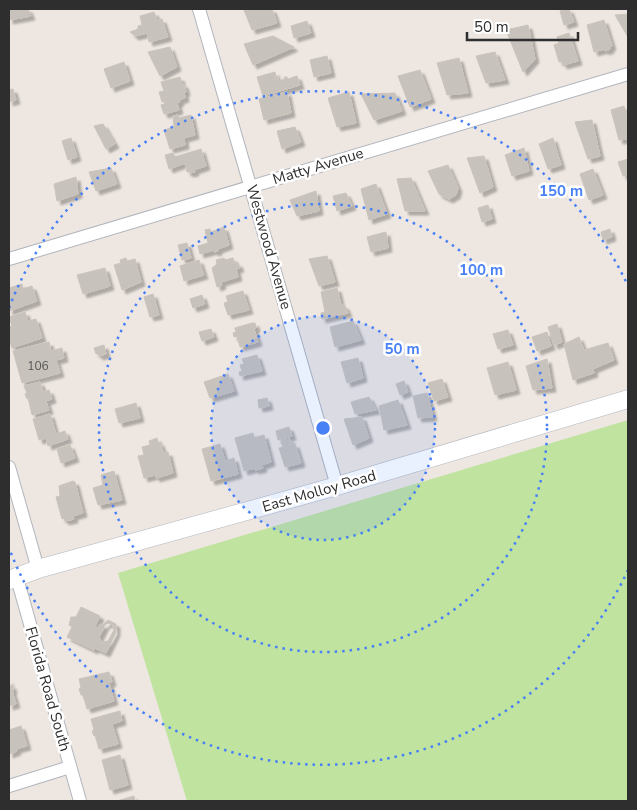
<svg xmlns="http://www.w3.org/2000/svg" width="637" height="810" viewBox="0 0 637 810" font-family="'Nunito Sans',sans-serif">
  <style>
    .green { fill: #c0e3a0 }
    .building { fill: #c8c2bc; stroke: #cac3bb; fill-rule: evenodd; filter: url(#shadow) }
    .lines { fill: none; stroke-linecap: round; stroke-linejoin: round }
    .street-casing { stroke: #b1b5bd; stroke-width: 14 }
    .secondary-casing { stroke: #b1b5bd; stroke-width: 19 }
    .street { stroke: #fff; stroke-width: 12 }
    .secondary { stroke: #fff; stroke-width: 18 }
    .ring { fill: none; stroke: #4880f5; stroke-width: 2.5; stroke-dasharray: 2.5 5 }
    .labels { text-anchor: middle; stroke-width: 5; stroke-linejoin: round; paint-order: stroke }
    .number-label { font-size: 12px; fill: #545352 }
    .street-label { font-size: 15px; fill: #2e2e2e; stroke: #fff }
    .centre { fill: #4880f5; stroke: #fff; stroke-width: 2.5 }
    .ring-label { font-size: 15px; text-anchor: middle; font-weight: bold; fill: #4880f5; stroke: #fff; stroke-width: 5; stroke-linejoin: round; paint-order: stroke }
  </style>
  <defs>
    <filter id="shadow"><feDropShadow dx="4" dy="4" stdDeviation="1" flood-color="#0004"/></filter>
  </defs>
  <rect width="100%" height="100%" fill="#eee7e1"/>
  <!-- green -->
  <polygon class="green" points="628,420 628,801 187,801 118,573"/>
  <!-- building -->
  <g class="building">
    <polygon points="9,9 28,9 31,16 9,20"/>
    <polygon points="250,9 272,9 277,23 252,30 244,10"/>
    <polygon points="569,9 574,22 564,25 560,11"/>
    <polygon points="154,12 157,20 162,19 168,37 149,42 147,33 135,36 130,32 138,29 138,26 142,25 140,16"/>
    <polygon points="628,14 628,37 615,15"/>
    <polygon points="604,20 612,46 610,47 610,49 605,51 605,49 594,52 587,25"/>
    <polygon points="307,21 311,33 294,38 291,26"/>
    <polygon points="528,25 535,59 523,72 506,30"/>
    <polygon points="569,33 578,61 563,65 562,61 559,62 554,45 559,43 557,37"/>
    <polygon points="273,36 294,47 253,65 244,44"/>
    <polygon points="170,47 177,67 160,76 148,52"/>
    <polygon points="495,52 505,80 486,83 476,56"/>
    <polygon points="327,56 331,73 314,77 310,60"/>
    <polygon points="459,58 468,93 447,95 437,63"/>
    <polygon points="124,62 130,81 111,88 104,69"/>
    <polygon points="420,70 431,99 410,107 398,76"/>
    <polygon points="275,72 276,77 278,76 278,81 285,79 284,77 287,77 288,79 297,76 300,85 263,96 257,77"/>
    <polygon points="180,77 182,85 184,84 186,92 184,92 185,98 179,100 180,102 177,103 179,110 164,114 161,105 167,103 166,101 162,102 159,92 164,91 161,82"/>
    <polygon points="13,89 16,100 9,102 9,90"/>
    <polygon points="287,92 291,113 264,120 259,99"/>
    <polygon points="349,92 356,123 337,127 328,98"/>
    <polygon points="395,93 402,111 374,120 361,94"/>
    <polygon points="624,106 628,119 628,139 619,140 611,110"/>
    <polygon points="178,115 179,118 191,115 195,135 184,138 185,145 170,149 164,130 174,127 173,116"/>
    <polygon points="592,120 600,156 588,159 575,122"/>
    <polygon points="103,124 115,144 106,149 94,126"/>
    <polygon points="295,127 301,142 282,149 277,131"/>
    <polygon points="71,138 77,157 68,160 62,141"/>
    <polygon points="553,138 561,165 548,169 539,144"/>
    <polygon points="524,148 529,171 512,176 505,155"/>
    <polygon points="201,149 206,166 194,170 195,172 189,173 189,171 187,172 185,163 169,169 165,155 173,153 175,157"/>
    <polygon points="484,156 493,187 480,193 467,158"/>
    <polygon points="628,159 628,175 623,176 618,162"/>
    <polygon points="448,165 458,188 456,195 449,199 439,194 428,171"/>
    <polygon points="111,168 117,184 96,191 89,172"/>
    <polygon points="593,169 603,195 589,200 580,174"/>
    <polygon points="76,177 78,194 57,201 54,184"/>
    <polygon points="411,178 425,211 405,211 397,179"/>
    <polygon points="376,184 387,214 369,220 361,189"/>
    <polygon points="316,191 319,211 297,216 290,200"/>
    <polygon points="346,193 352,206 337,211 333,196"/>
    <polygon points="488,205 492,219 482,222 478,208"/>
    <polygon points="224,227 229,245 218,249 218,251 214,252 214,250 200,254 198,246 208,243 205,230 210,229 211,232"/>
    <polygon points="610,229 612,237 603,240 601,232"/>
    <polygon points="386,232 388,248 371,252 367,237"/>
    <polygon points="187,243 191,258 182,260 178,245"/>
    <polygon points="327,256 335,282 319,286 309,259"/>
    <polygon points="126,258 127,261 135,259 141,282 122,290 114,265 121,263 120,260"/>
    <polygon points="224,258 225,260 233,258 235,264 238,263 240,268 236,269 238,277 221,282 222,285 217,287 212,268 217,264 216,260"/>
    <polygon points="199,260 204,275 184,281 180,266"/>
    <polygon points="105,268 110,286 83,294 77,275"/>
    <polygon points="22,284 23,289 32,286 37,301 9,311 9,288"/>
    <polygon points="337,288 341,305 345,306 348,313 322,319 321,313 325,312 321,292"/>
    <polygon points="243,291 249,310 228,315 224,303 228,302 226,296"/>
    <polygon points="153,294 159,315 150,317 144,297"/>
    <polygon points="202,295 205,304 193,308 190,299"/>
    <polygon points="25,312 28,321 36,319 42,338 12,348 11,344 9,344 9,327 12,326 9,317"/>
    <polygon points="353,321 361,340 335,347 330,327"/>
    <polygon points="252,323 255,323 256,328 254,329 258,342 240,347 237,336 234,337 233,333 236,332 235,328"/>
    <polygon points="557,324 562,342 554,345 548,327"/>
    <polygon points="211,329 214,337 202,341 199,332"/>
    <polygon points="508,330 513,345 498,349 493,334"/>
    <polygon points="547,332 551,346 537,351 532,337"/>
    <polygon points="579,337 584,350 608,343 614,360 593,369 594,373 573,380 564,344"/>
    <polygon points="49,342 51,351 62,348 64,358 56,360 60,373 22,383 13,351"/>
    <polygon points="104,345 106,354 99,356 98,353 96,354 94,348"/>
    <polygon points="257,355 262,371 240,376 239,372 242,371 240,365 244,364 242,359"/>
    <polygon points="358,358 363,378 347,383 341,362"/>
    <polygon points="547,359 552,388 533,390 526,366"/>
    <polygon points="508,362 516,390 495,395 487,368"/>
    <polygon points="228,374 234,391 210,398 204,382"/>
    <polygon points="442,379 448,397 434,401 428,383"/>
    <polygon points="404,381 408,392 400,395 396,384"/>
    <polygon points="40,382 43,392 49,390 52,399 46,401 49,410 32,415 28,398 27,399 25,394 27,393 24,386"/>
    <polygon points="427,393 433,417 418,418 413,396"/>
    <polygon points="369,397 376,410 355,414 351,402"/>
    <polygon points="267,398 269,406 259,408 258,400"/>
    <polygon points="398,400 407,425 384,430 379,406"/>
    <polygon points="136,403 140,418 119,423 115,409"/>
    <polygon points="50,414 56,434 65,431 68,439 48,446 46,438 39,440 33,419"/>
    <polygon points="362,417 369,438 353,445 344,419"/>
    <polygon points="289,427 292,436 278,440 276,431"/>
    <polygon points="253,433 254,438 264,435 271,462 262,465 263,468 255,470 255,468 244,471 235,438"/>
    <polygon points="157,438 158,443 160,442 163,452 162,454 168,452 173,473 156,478 155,475 144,478 138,456 144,455 142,447 150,445 149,441"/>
    <polygon points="290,439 292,445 295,444 301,463 285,467 279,448 283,447 281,441"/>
    <polygon points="220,444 225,461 234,458 238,474 211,481 202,449"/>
    <polygon points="70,445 75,458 61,463 57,449"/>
    <polygon points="114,471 122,500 98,505 93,488 103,485 101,475"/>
    <polygon points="73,481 75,482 83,513 73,516 74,519 65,521 64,518 62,519 56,497 60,496 59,486"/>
    <path d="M 81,607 L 100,616 L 95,626 L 98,628 L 100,624 L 103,625 L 108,620 L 116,624 L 116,632 L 106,653 L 95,648 L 94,650 L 67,637 L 72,627 L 69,625 L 71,617 L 76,617 ZM 108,623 L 113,625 L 114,630 L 108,641 L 102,642 L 99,637 L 105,625 Z"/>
    <polygon points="109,672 112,682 109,683 114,701 87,709 83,695 81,695 79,689 81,688 79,679"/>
    <polygon points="9,680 10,686 12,685 13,690 12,691 16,704 9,706"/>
    <polygon points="120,711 122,721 112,724 118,744 99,749 95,735 94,736 92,731 94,730 91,719"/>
    <polygon points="21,726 27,746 16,749 17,751 9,754 9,730"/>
    <polygon points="120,755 128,785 110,790 102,760"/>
    <polygon points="134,796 135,801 117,801"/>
  </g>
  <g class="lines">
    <defs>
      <g id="street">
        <polyline points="199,9 337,486"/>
        <polyline points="9,259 628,74"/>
        <polyline points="9,467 38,569"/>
        <polyline points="17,578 80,801"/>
        <polyline points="9,786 70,767"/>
      </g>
      <polyline id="secondary" points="9,580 38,569 337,486 628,399"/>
    </defs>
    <!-- street casing -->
    <use href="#street" class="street-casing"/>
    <!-- secondary casing -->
    <use href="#secondary" class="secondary-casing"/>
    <!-- street -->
    <use href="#street" class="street"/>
    <!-- secondary -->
    <use href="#secondary" class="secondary"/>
  </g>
  <!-- distance rings -->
  <circle cx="323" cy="428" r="112" fill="#4880f5" fill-opacity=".12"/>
  <g class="ring">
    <circle cx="323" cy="428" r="112"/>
    <circle cx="323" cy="428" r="224"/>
    <path d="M628 570A336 336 0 0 1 9 548M9 308A336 336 0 0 1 628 286"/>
  </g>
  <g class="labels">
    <!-- number labels -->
    <g class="number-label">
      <text x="38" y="370">106</text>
    </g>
    <!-- street labels -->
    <g class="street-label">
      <text transform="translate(318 166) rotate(-17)" y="5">Matty Avenue</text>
      <text transform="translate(269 247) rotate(74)" y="5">Westwood Avenue</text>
      <text transform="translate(319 491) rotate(-16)" y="5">East Molloy Road</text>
      <text transform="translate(48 689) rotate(74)" y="5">Florida Road South</text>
    </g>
  </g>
  <circle cx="323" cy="428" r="8" class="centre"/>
  <g class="ring-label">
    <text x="561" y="196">150 m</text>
    <text x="481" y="275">100 m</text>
    <text x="402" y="354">50 m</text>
  </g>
  <!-- border -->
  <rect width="637" height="810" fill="none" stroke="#2e2e2e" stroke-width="20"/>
  <!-- scale -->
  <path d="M467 32v8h111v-8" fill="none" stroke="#2e2e2e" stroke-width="2.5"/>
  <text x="474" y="32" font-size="15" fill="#2e2e2e" stroke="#ffffff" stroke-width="4" paint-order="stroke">50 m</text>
</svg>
